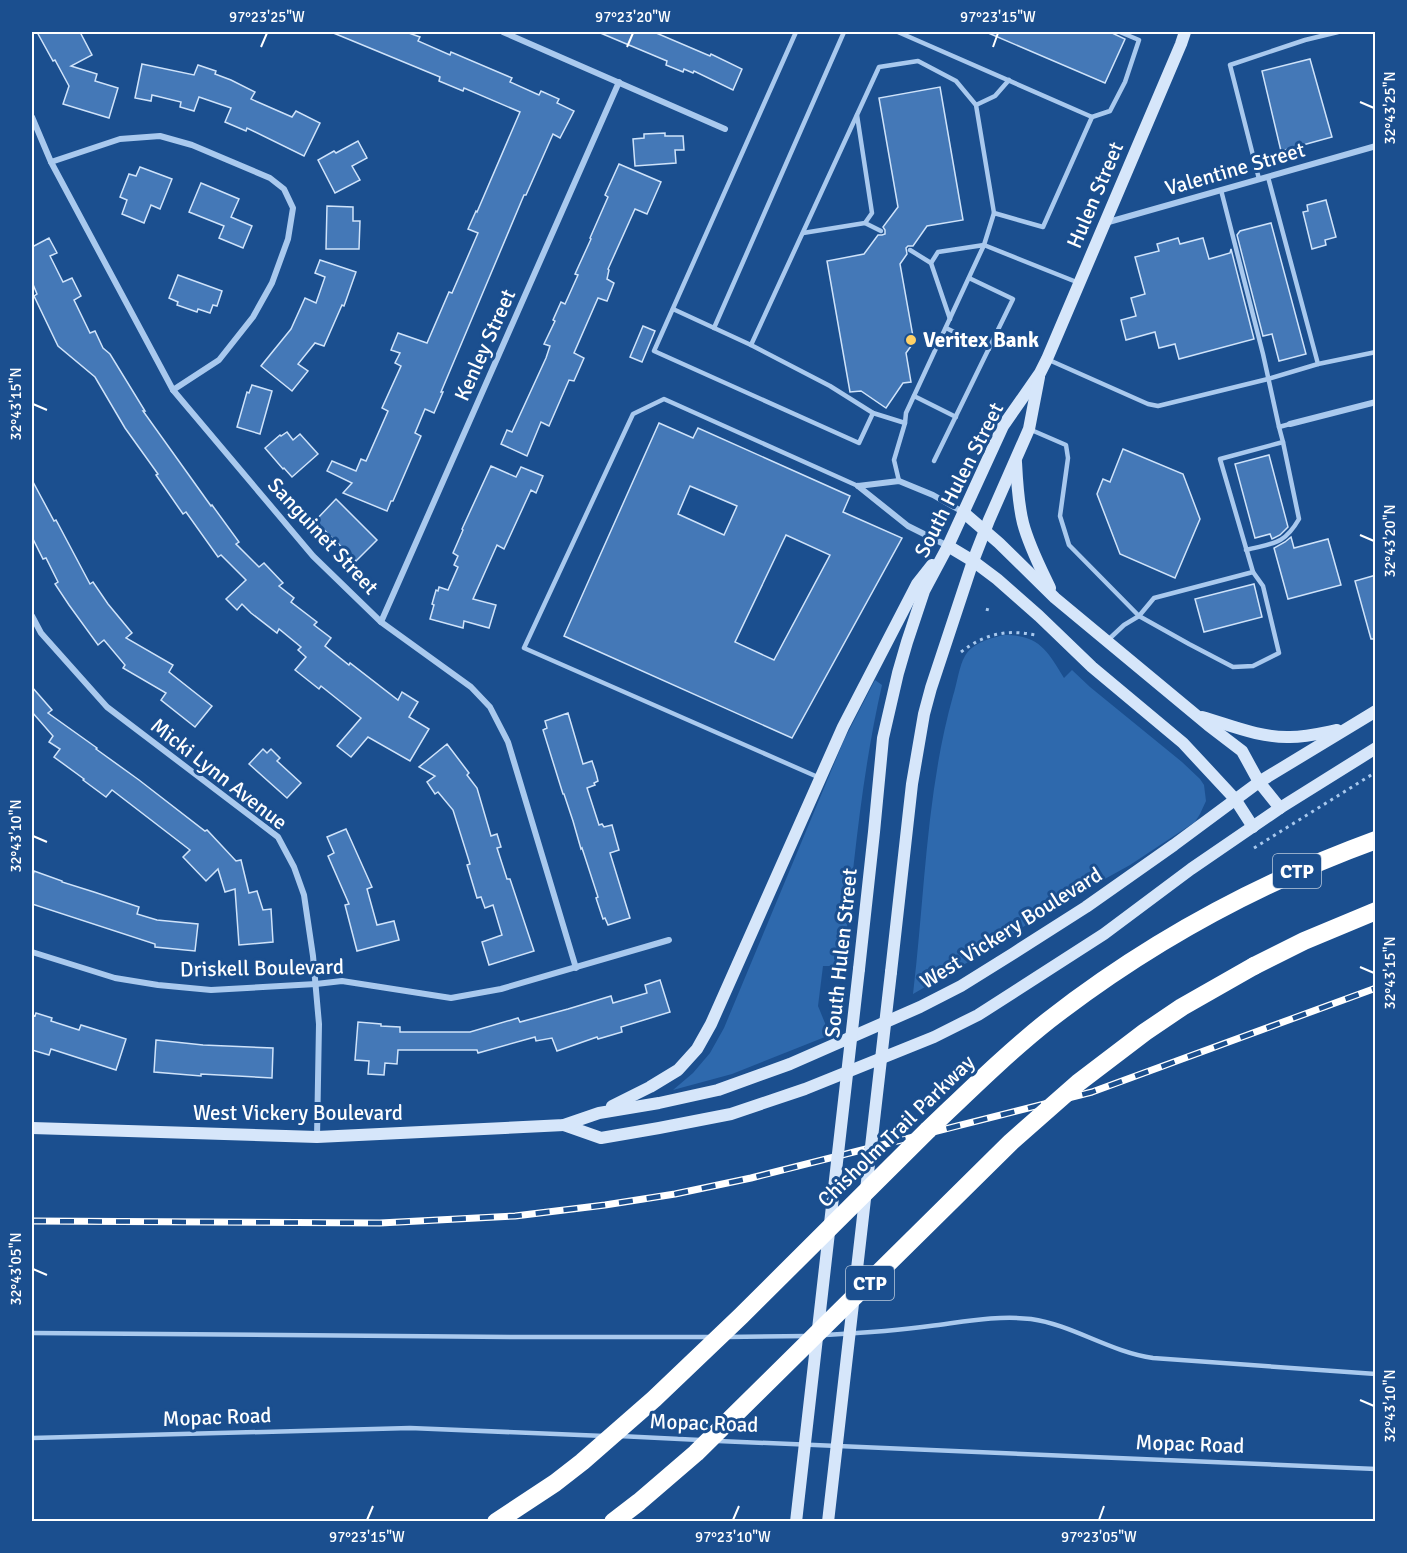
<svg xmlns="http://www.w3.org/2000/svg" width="1407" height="1553" viewBox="0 0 1407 1553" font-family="Signika,sans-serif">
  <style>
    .green { fill: #2e69ad }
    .building { fill: #4478b7; stroke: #cfe3fa; stroke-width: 1.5; fill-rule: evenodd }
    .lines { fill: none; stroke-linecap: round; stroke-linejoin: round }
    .path { stroke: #a9c9ee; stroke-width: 3; stroke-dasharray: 3 4.5; stroke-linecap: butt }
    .lane { stroke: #a9c9ee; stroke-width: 4.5 }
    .street { stroke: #a9c9ee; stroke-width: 6 }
    .secondary { stroke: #d6e6fa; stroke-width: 12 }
    .highway { stroke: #fff; stroke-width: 18 }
    .rail-casing { stroke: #fff; stroke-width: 7 }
    .rail { stroke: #1b4f8f; stroke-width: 4.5; stroke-dasharray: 14; stroke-linecap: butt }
    .secondary-bridge { stroke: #d6e6fa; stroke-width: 12 }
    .highway-bridge { stroke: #fff; stroke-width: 18 }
    .ticks { fill: none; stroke: #fff; stroke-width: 2 }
    .poi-dot { fill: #ffd166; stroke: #1b4f8f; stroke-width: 2 }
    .labels { text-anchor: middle; stroke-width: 6; stroke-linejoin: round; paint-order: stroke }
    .shield { fill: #1b4f8f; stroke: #bbcadd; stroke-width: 1.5 }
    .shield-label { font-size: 20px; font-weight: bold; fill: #fff }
    .street-label { font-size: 21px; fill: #fff; stroke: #1b4f8f }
    .poi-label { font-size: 21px; font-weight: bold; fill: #fff; stroke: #1b4f8f; text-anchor: start }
    .neatline { fill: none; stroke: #fff; stroke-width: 2 }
    .ticks-label { font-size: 15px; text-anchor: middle; fill: #fff }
  </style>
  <rect width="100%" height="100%" fill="#1b4f8f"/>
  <!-- green -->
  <g class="green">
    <path d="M 1004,635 C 1039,635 1047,650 1064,678 L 1072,670 L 1090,687 L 1182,762 L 1200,779 L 1204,785 L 1206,801 L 1200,814 L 1195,822 L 1130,865 L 1056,906 L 970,961 L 913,994 C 925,894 926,792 953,696 C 957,684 959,666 965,656 C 972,643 991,638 1004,635 Z"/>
    <path d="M 875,680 L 882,685 C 861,777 853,872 843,966 L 823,966 L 818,1006 L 827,1028 L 836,1025 L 835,1033 L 732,1074 L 673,1090 L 693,1073 L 710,1053 L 724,1028 L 844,740 Z"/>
  </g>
  <!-- building -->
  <g class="building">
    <polygon points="37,32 80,32 92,55 71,66 97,74 95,81 118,88 109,118 63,104 69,86 55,60 53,61"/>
    <polygon points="331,32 406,32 420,37 418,41 450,55 451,52 512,78 510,82 539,95 541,91 559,99 557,103 574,111 560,138 553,134 526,195 524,195 441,392 443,392 434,413 425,409 415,433 421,436 393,501 391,501 387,511 343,493 352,483 327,471 332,461 356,471 361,459 366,461 388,411 382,408 401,366 395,363 400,353 391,350 398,333 427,343 449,292 452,293 478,233 468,229 476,211 477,212 520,112 464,88 463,91 439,81 440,77"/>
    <polygon points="598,32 654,32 710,56 711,54 742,69 733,90 694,71 693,73 684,69 683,72 666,65 667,61"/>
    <polygon points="986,32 1110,32 1125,39 1105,83"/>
    <polygon points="1310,59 1332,137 1281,151 1262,71"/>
    <polygon points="142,64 194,75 198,65 216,71 215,74 231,80 255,92 251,99 292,117 296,111 320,123 304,156 247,128 246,131 225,122 231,108 199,97 194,111 180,107 181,102 152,95 151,101 135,98"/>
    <polygon points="940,87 963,220 927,226 913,246 908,246 906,248 907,254 900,264 914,342 906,353 911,382 903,383 886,408 861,391 850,392 827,261 864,254 878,235 882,235 885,234 885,230 883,227 898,207 879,98"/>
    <polygon points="665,133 665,136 683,136 684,150 675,150 676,163 635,166 633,139 644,138 644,134"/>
    <polygon points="358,141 367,158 352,166 360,180 335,193 318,160 334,151 336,153"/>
    <polygon points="619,164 661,182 647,214 635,209 608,269 609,270 607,279 614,283 607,301 598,298 574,353 584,358 574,381 569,380 549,426 541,422 527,456 501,444 507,430 512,432 546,358 550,346 544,344 555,321 553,320 561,302 565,304 578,275 575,274 591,239 590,238 608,197 605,195"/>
    <polygon points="140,167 172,179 160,209 151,205 144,223 122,214 127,200 120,197 129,174 136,176"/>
    <polygon points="201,183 239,199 231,217 252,226 243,248 219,238 224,226 189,212"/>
    <polygon points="1326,200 1336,237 1325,240 1326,245 1312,249 1303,212 1308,211 1307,205"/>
    <polygon points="327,206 353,207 353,221 360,221 359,249 326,249"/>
    <polygon points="1271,223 1306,354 1279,361 1272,334 1263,336 1237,235 1240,231"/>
    <polygon points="49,238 57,253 50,256 63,282 72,278 81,296 74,300 90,333 95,331 103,348 110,354 145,411 143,411 211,506 212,505 239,542 236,544 259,567 264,563 283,583 279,586 294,598 291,602 317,622 314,625 331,638 325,646 349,665 350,663 398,700 402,692 418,702 409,717 429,729 410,761 368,737 351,757 337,746 361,718 321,686 319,689 295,670 306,657 298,650 301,647 279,629 277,633 251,613 242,604 237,610 226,599 246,580 221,555 218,557 186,512 183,514 156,475 158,474 125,428 95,377 58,346 34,296 37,294 32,282 32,247"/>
    <polygon points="1178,238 1180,244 1203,238 1209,259 1230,253 1231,249 1254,339 1179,359 1175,344 1159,348 1155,332 1126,340 1121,320 1136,316 1131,298 1145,294 1135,257 1159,251 1157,244"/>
    <polygon points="320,260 356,272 344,306 342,305 324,346 315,343 298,364 308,371 292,391 261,366 291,329 305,298 316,303 325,277 315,273"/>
    <polygon points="178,275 222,291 217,306 213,305 210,313 198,309 197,312 177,305 178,302 169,298"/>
    <polygon points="643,326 655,331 642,362 630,357"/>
    <polygon points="252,385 272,391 260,434 237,427 247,392 249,393"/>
    <path d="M 659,423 L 693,438 L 698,428 L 850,496 L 843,512 L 902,538 L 792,738 L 564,636 ZM 690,486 L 737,506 L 724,535 L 678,514 ZM 786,535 L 830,555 L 774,660 L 735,642 Z"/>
    <polygon points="287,432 293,440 300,434 318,454 292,477 284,468 283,469 265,448 280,435 281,436"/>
    <polygon points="1123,449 1183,474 1200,519 1175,578 1120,554 1097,494 1103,479 1110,482"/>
    <polygon points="1269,455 1288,527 1280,535 1272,539 1270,534 1255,538 1235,464"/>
    <polygon points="491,466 516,477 521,467 543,476 536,493 531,490 504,549 497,545 473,599 496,605 489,628 464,621 463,628 430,619 434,605 432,604 436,590 438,591 439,587 448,590 458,567 454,565 458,556 453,553 463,530 462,529"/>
    <polygon points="32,480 54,521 56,520 90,584 93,582 108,604 132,633 126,638 173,665 169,672 212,706 195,727 161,700 166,693 123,668 125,665 104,640 98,645 69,605 55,584 58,582 46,558 43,559 32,537"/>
    <polygon points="336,499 377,540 356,561 315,521"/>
    <polygon points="1291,537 1294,548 1328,539 1341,585 1288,599 1274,548 1285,542"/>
    <polygon points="1376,575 1376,639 1371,639 1355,581"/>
    <polygon points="1254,584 1262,617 1204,632 1195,599"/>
    <polygon points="32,687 52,710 48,713 97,748 96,749 139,780 205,831 207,830 236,861 241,860 249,893 257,891 263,910 271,909 273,942 239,945 235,889 225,892 218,869 206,881 183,857 190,850 112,790 106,797 83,780 84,779 54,757 60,749 49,742 53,736 32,712"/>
    <polygon points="568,713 583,764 592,761 596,773 598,781 594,783 595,785 587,788 599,825 602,824 604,827 612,825 619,850 610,853 630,918 608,925 605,918 603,919 596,898 598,897 582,848 581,849 573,821 564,794 563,794 543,730 547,728 545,721"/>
    <polygon points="447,744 469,773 467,775 477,788 491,836 497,834 501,847 497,848 507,879 510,879 534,951 489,965 482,942 502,935 493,905 485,908 481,897 477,898 467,865 470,864 453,810 438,792 435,794 427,782 435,776 419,767"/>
    <polygon points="263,749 267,753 271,749 280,758 277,761 301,783 287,798 249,764"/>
    <polygon points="346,829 372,887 367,889 377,925 394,921 399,940 357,951 345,905 349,904 328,856 334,853 327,837"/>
    <polygon points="34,871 62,881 62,882 94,892 139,907 137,914 157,920 198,924 195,951 155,947 155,944 32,904 32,880"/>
    <polygon points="660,980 670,1012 621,1027 622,1032 598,1039 597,1037 557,1051 552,1038 536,1041 535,1037 478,1053 477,1050 398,1050 397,1064 385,1063 384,1075 368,1074 369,1061 355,1060 358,1022 381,1024 381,1026 400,1027 400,1032 470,1032 518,1018 520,1022 568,1009 611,996 613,1003 647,993 645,985"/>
    <polygon points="36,1013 52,1018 51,1021 79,1030 81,1025 126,1039 116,1070 51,1049 49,1055 32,1050 32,1015 35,1016"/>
    <polygon points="156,1040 203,1045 273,1048 272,1078 201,1074 201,1076 154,1072"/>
  </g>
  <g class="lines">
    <!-- path -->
    <g class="path">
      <polyline points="930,527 937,512"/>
      <polyline points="987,611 988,607"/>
      <path d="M 961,652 C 984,634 1007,629 1035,635"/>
      <polyline points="1254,848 1376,772"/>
    </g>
    <!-- lane -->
    <g class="lane">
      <polyline points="796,32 654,351 859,443 873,413 830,386 751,345 879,67 918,61 956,81 976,105 994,213"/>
      <polyline points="898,32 1092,117 1110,111 1125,82 1139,40 1120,32"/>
      <polyline points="976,105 995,96 1009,80"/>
      <polyline points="1259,179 1230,65 1305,40 1338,32"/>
      <polyline points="1221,190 1263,354 1279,427"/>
      <polyline points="865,223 881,231"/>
      <polyline points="803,233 865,223 872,213 857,115"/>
      <polyline points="910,250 931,263"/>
      <polyline points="673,309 751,345"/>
      <polyline points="950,319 931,263 938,252 984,245 1079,283"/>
      <polyline points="714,328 844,32"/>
      <polyline points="946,328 989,349"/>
      <polyline points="1049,360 1148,404 1158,406 1268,379 1318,364 1268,177"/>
      <polyline points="1318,364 1376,352"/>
      <polyline points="914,396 956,417"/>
      <polyline points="873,413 905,423"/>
      <polyline points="1029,429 1066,445 1068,458 1060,516 1069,545 1139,616 1189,644 1233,667 1253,666 1279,653 1263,586 1253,572"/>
      <polyline points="934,461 1013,299 969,278"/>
      <polyline points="899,481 894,460 905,423 906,413 984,245 994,213 1043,227 1092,117"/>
      <path d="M 1246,550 C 1273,543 1284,545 1299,519 L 1283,442"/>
      <polyline points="1108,640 1124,625 1139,616 1154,598 1253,572 1220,459 1283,442 1279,427 1290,424"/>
      <polyline points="820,778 524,648 633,414 664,399 858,486"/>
      <polyline points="32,1333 511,1337 712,1337"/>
      <path d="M 825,1335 C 861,1333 894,1331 930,1326 C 963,1322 997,1315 1031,1319 C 1073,1325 1110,1352 1153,1358 L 1376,1374"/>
      <polyline points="726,1337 808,1336"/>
      <polyline points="619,1436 700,1440"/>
      <polyline points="32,1438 410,1428 604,1436"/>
      <polyline points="718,1441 1376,1469"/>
    </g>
    <!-- street -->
    <g class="street">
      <polyline points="503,32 725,129"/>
      <polyline points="32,117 51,162 173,390 313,556 381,622 471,687 490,707 508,742 576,968"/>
      <polyline points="51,162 120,139 160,136 192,145 270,178 284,189 293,208 288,239 272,283 253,317 219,360 173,390"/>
      <polyline points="1105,223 1376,146"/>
      <polyline points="1290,424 1376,402"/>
      <polyline points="858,486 899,481 933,495 963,512"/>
      <polyline points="858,486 908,526 948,546"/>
      <polyline points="32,616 41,633 107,707 278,837 294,867 304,895 313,956 319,1024 317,1137"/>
      <polyline points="381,622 619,82"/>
      <polyline points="32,952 115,978 158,985 211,990 316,984 342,981 451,998 501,989 669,940"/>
    </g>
    <!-- secondary -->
    <g class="secondary">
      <path d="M 1016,462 C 1017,482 1018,503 1023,523 C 1029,546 1040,567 1050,588"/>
      <polyline points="963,512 999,543 1055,598 1208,725 1242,751 1259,782 1280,808"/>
      <polyline points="948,546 973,561 997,579 1039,616 1092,667 1183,743 1235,799 1253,827"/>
      <path d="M 1202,717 C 1230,725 1260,738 1290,737 C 1306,737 1322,733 1337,730"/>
      <polyline points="859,969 874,832 883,738 898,673 907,642 924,591 948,546 1003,426 1040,373 1047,359 1181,44 1185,32"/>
      <polyline points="891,972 912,784 924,714 931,688 973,561 989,520 1029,429 1039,377"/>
      <polyline points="612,1106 650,1087 678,1070 697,1049 711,1024 843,727 917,584 932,565"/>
      <polyline points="564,1125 601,1138 659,1128 731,1114 805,1089 934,1037 978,1015 1104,934 1191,869 1280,808 1376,748"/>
      <polyline points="32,1128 317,1137 544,1126 564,1125 599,1113 659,1103 718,1090 790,1064 920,1007 961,986 1014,953 1086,907 1174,845 1259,782 1376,711"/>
    </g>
    <!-- highway -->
    <g class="highway">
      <polyline points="1254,966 1304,941 1376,911"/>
      <path d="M 928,1130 C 967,1093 1006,1054 1049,1020 C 1148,943 1258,883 1376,840"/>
    </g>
    <defs>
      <polyline id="rail" points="32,1221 380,1223 515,1216 605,1205 675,1194 751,1178 1092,1092 1376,988"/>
    </defs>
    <!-- rail casing -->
    <use href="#rail" class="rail-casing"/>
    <!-- rail -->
    <use href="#rail" class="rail"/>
    <!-- secondary-bridge -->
    <g class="secondary-bridge">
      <polyline points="796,1522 859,969"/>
      <polyline points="828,1522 891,972"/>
    </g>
    <!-- highway-bridge -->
    <g class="highway-bridge">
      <polyline points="496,1522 555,1483 582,1462 654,1399 741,1316 928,1130"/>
      <polyline points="613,1522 639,1502 696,1453 1011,1142 1078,1083 1145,1032 1182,1007 1254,966"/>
    </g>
  </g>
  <!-- ticks -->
  <path class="ticks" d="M 261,47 L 267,33M 627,47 L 633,33M 993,47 L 998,33M 1360,102 L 1374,108M 33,404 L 47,410M 1360,535 L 1374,541M 33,836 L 47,842M 1360,967 L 1374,973M 33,1269 L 47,1275M 1360,1400 L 1374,1406M 367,1520 L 373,1506M 733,1520 L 739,1506M 1099,1520 L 1104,1506"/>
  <!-- markers -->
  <circle class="poi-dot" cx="911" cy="340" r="6"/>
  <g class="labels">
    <!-- shield labels -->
    <g class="shield">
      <rect x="1273" y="854" width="48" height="34" rx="4.5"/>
      <rect x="846" y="1266" width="48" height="34" rx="4.5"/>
    </g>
    <g class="shield-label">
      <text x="1297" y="878">CTP</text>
      <text x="870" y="1290">CTP</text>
    </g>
    <!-- street labels -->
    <g class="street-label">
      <text transform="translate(1235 169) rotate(-16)" y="7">Valentine Street</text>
      <text transform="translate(1095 195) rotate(-67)" y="7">Hulen Street</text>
      <text transform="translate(485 345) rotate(-66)" y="7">Kenley Street</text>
      <text transform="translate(959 480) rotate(-63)" y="7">South Hulen Street</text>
      <text transform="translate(323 536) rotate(47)" y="7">Sanguinet Street</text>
      <text transform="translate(219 774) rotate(38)" y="7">Micki Lynn Avenue</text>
      <text transform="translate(1011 928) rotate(-32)" y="7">West Vickery Boulevard</text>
      <text transform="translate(841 953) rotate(-84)" y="7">South Hulen Street</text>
      <text transform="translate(262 968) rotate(-1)" y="7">Driskell Boulevard</text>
      <text x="298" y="1120">West Vickery Boulevard</text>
      <text transform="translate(896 1131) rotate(-44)" y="7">Chisholm Trail Parkway</text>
      <text transform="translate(217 1417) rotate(-2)" y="7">Mopac Road</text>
      <text transform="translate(704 1423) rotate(2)" y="7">Mopac Road</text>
      <text transform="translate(1190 1444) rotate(2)" y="7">Mopac Road</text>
    </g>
    <!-- poi labels -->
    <g class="poi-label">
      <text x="923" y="347">Veritex Bank</text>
    </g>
  </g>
  <!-- border -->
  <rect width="1407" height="1553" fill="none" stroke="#1b4f8f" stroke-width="66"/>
  <rect x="33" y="33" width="1341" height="1487" class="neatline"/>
  <g class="ticks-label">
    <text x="267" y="22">97°23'25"W</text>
    <text x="633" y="22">97°23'20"W</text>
    <text x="998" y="22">97°23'15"W</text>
    <text transform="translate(1390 108) rotate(-90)" y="5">32°43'25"N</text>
    <text transform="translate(16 404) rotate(-90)" y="5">32°43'15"N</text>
    <text transform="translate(1390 541) rotate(-90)" y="5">32°43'20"N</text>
    <text transform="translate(16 836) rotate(-90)" y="5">32°43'10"N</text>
    <text transform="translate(1390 973) rotate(-90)" y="5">32°43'15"N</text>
    <text transform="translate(16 1269) rotate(-90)" y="5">32°43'05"N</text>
    <text transform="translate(1390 1406) rotate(-90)" y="5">32°43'10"N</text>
    <text x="367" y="1542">97°23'15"W</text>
    <text x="733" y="1542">97°23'10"W</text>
    <text x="1099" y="1542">97°23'05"W</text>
  </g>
</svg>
